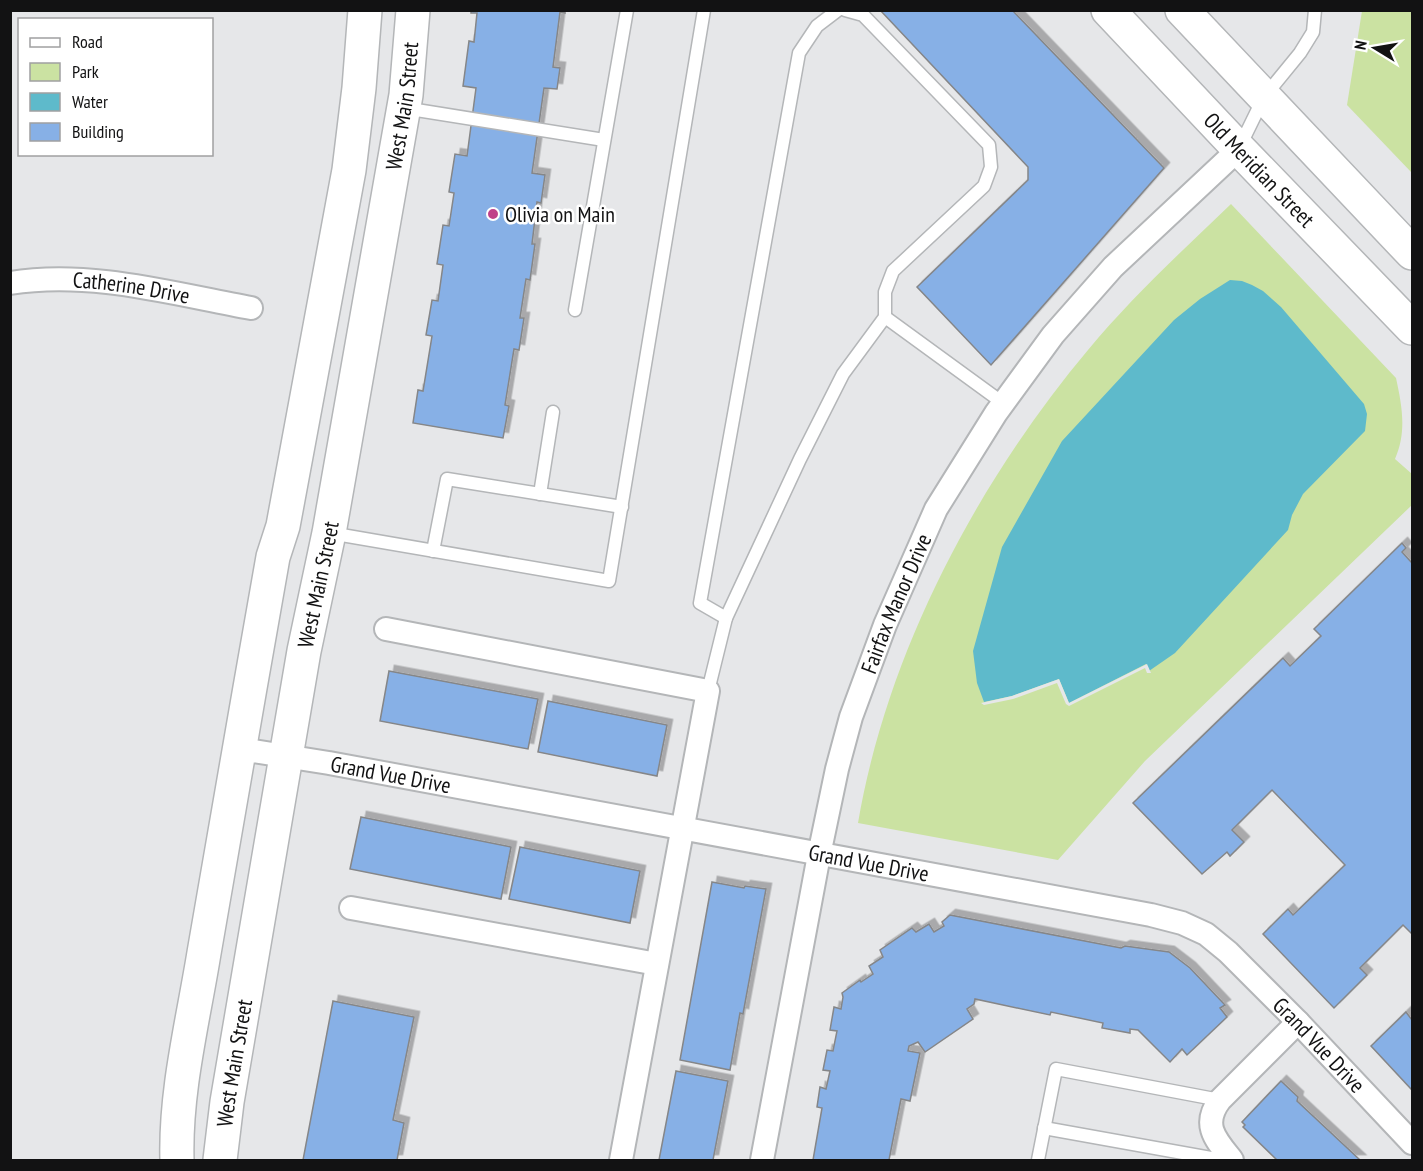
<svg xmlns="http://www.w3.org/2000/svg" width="1423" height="1171" viewBox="0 0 1423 1171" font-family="'PT Sans Narrow',sans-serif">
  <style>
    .green { fill: #cbe2a2 }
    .water { fill: #5ebacb }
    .pier { fill: #e6e7e9 }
    .building { fill: #87b0e6; stroke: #858688; stroke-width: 1.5; filter: url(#shadow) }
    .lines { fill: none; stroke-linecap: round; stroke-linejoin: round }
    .lane-casing { stroke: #b4b6b8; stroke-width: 15 }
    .street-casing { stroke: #b4b6b8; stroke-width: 26 }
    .secondary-casing { stroke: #b4b6b8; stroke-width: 36 }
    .lane { stroke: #fff; stroke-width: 12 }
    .street { stroke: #fff; stroke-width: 22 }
    .secondary { stroke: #fff; stroke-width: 33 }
    .poi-dot { fill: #c04089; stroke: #fff; stroke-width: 2 }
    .labels { text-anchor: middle; stroke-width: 5; stroke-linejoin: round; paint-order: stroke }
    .street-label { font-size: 22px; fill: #121213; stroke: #fff }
    .poi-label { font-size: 22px; fill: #121213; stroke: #fff; text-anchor: start }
  </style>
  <defs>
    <filter id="shadow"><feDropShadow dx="5.5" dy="-5.5" stdDeviation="0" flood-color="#0004"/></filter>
  </defs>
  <rect width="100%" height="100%" fill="#e6e7e9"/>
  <!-- green -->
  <g class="green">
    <polygon points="1362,11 1412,11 1412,173 1347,105"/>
    <path d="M 1231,204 L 1396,378 C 1402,406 1407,431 1395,459 L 1412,474 L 1412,505 L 1145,761 L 1058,860 L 858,823 C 887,652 978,481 1088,350 C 1132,297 1182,251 1231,204 Z"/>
  </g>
  <!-- water -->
  <polygon class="water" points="1230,280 1242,281 1252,285 1263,291 1281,307 1364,404 1367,414 1365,431 1303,494 1292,515 1288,530 1175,653 1149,671 1146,664 1069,703 1059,679 1012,696 984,702 977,683 973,651 1002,547 1062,441 1174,320 1200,299"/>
  <!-- pier -->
  <polygon class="pier" points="1147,664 1151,673 1147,673 1145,668 1069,706 1066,704 1057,683 1013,699 984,705 981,703 1012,696 1059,679 1069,703"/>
  <!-- building -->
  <g class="building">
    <polygon points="471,10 565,10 565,13 560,12 553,67 560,68 557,89 544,88 532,173 545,175 541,203 537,202 532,244 535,244 530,280 526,279 520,318 524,318 519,350 514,349 505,405 509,406 503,438 413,423 418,390 423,391 432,336 426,335 432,300 438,301 443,265 437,264 443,225 449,226 454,193 449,192 455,154 467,156 476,88 463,86 469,41 474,42 477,13 471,13"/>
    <polygon points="880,10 1012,10 1164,168 991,365 917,287 1028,180 1028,167"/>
    <polygon points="1402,543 1406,548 1402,552 1412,563 1412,934 1403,925 1360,968 1367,975 1334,1008 1263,934 1288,909 1293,915 1345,865 1272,790 1232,830 1244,842 1230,856 1227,852 1202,874 1133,803 1283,658 1290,666 1321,636 1314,629"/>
    <polygon points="389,671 538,699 528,749 380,721"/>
    <polygon points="548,701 667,725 657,776 538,752"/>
    <polygon points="361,817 511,847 501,899 350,869"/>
    <polygon points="520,847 640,871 630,923 509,899"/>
    <polygon points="712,882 744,888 745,886 766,889 743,1014 740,1013 730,1070 680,1060"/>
    <polygon points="950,915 1121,948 1125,946 1169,952 1190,968 1225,1005 1220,1008 1227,1017 1187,1055 1182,1049 1170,1062 1138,1030 1130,1029 1130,1033 1102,1028 1103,1023 1051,1012 1050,1015 975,999 974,1004 967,1009 973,1019 925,1052 918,1042 909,1046 908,1051 920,1053 910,1101 901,1099 889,1160 813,1160 822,1108 817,1107 820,1087 826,1089 830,1071 823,1070 827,1050 833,1051 837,1031 830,1030 834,1007 841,1009 843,997 842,993 860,980 861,982 873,974 869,966 883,957 880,950 912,928 916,932 929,924 934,932 944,926 942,922"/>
    <polygon points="333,1001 414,1017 393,1120 404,1123 397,1160 303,1160"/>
    <polygon points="1406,1012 1412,1020 1412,1090 1371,1046"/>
    <polygon points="676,1071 728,1081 713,1160 659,1160"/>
    <polygon points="1281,1081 1298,1097 1297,1101 1360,1160 1277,1160 1243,1127 1245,1125 1242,1122"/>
  </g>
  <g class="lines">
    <defs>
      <g id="lane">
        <polyline points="838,10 817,26 799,53 700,603 726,618 800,459 843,374 885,317 885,292 893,271 984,186 991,167 989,145 863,15 845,10"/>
        <polyline points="404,108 604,140"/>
        <polyline points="1240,146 1264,97 1300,53 1313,32 1315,10"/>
        <polyline points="575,310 627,10"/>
        <polyline points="885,317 1003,403"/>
        <polyline points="540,494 553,412"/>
        <polyline points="330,533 609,581 704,10"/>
        <polyline points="433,551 447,479 622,507"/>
        <polyline points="708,691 726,618"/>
        <polyline points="1044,1128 1222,1160"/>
        <polyline points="1038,1160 1056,1069 1220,1100"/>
      </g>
      <g id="street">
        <path id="s1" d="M 10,283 C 91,270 173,294 251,308"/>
        <polyline points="386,629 708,691 621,1160"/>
        <path id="s2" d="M 240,749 L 329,763 L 1151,915 L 1182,923 L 1206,934 L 1228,952 L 1298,1022 L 1412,1143"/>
        <polyline points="351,908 657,964"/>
        <path id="s3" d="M 762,1160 L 819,855 L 837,769 L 851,717 L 885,625 L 936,509 L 996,413 L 1053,335 L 1113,267 L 1239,149"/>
        <path d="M 1232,1160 C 1216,1140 1201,1125 1220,1100 L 1298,1022"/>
      </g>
      <g id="secondary">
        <path id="s4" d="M 1108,10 L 1239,149 L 1412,328"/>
        <polyline points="1182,10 1412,253"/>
        <path d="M 177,1160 C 175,1091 193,1021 204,953 C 226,821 250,689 273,557 L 283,526 L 349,170 L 359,88 L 365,10"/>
        <path id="s5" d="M 220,1160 L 227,1102 L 304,651 L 329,533 L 394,163 L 406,95 L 413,10"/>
      </g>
    </defs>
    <!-- lane casing -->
    <use href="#lane" class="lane-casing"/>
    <!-- street casing -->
    <use href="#street" class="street-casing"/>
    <!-- secondary casing -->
    <use href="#secondary" class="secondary-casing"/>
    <!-- lane -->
    <use href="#lane" class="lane"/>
    <!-- street -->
    <use href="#street" class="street"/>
    <!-- secondary -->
    <use href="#secondary" class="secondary"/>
  </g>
  <!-- markers -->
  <circle class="poi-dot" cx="493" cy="214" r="6"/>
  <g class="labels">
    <!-- street labels -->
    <g class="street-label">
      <text dy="8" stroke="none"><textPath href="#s5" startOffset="1070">West Main Street</textPath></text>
      <text dy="8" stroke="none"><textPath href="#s4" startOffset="220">Old Meridian Street</textPath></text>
      <text dy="8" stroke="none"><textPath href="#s1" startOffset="122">Catherine Drive</textPath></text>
      <text dy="8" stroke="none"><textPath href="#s5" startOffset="584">West Main Street</textPath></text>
      <text dy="8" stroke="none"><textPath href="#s3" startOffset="574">Fairfax Manor Drive</textPath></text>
      <text dy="8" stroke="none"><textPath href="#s2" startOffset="153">Grand Vue Drive</textPath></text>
      <text dy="8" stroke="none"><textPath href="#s2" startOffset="639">Grand Vue Drive</textPath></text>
      <text dy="8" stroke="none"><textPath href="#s2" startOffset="1143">Grand Vue Drive</textPath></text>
      <text dy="8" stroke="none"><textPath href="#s5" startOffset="98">West Main Street</textPath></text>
    </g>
    <!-- poi labels -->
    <g class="poi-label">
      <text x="505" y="222">Olivia on Main</text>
    </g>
  </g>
  <!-- border -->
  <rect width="1423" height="1171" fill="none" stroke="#121213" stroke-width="24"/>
  <!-- legend -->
  <rect x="18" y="18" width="195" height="138" fill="#ffffff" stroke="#a0a0a1" stroke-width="1.5"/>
  <rect x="30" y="38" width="30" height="9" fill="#ffffff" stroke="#a0a0a1" stroke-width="1.5"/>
  <text x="72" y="48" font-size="18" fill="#121213">Road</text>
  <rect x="30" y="63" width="30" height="18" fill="#cbe2a2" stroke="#a0a0a1" stroke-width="1.5"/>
  <text x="72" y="78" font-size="18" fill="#121213">Park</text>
  <rect x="30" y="93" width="30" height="18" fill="#5ebacb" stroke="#a0a0a1" stroke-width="1.5"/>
  <text x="72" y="108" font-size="18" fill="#121213">Water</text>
  <rect x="30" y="123" width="30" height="18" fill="#87b0e6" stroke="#a0a0a1" stroke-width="1.5"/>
  <text x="72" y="138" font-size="18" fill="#121213">Building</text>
  <!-- north arrow -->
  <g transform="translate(1375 48) rotate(281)" stroke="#ffffff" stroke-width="4.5" paint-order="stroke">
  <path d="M0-4.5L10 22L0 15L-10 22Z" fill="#121213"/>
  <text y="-9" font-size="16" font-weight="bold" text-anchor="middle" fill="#121213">N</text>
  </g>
</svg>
